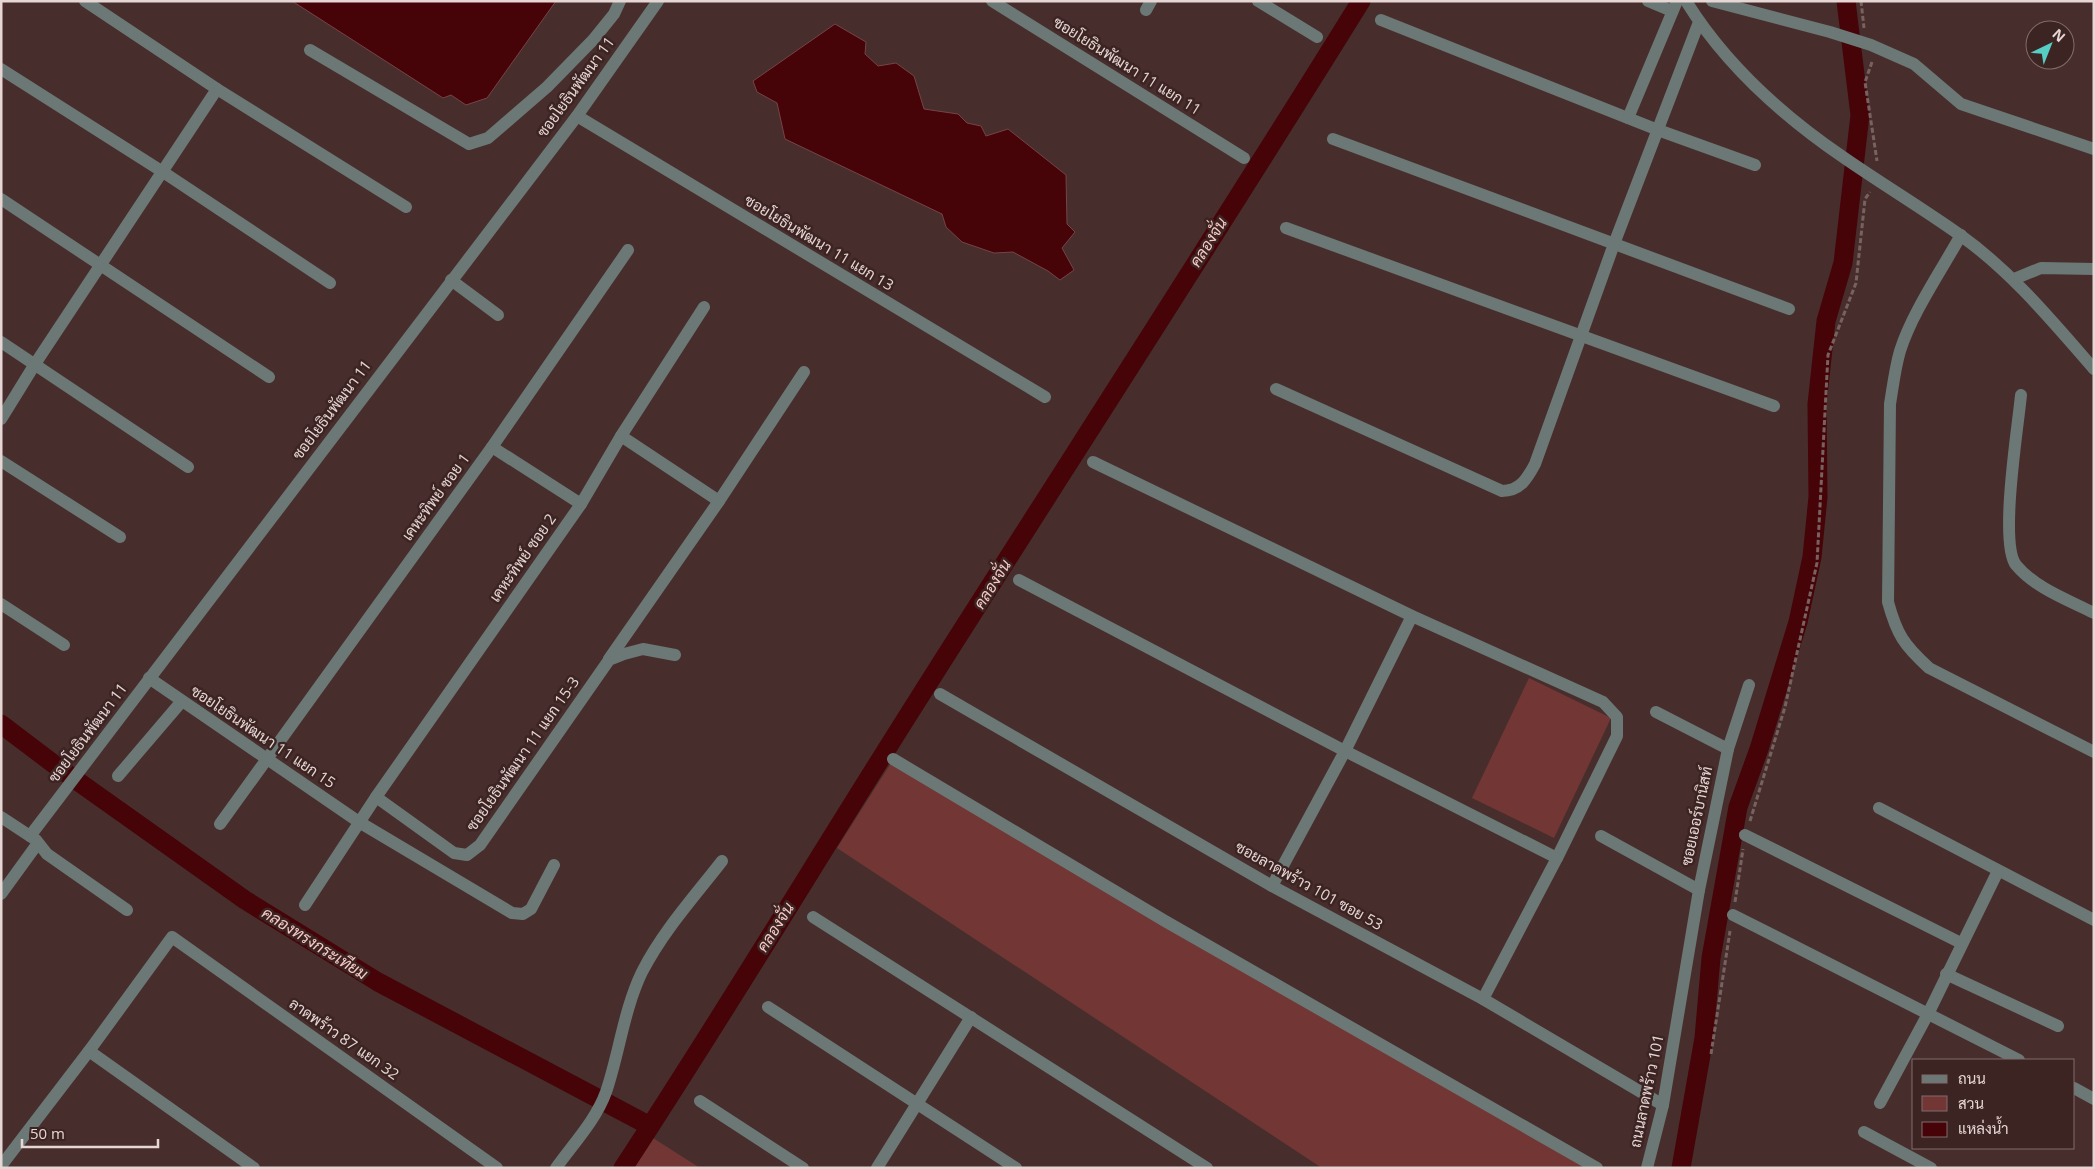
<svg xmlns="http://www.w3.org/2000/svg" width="2095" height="1169" viewBox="0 0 2095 1169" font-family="'Open Sans',Sarabun,sans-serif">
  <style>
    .green { fill: #723734 }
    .water { fill: #460409; stroke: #764346 }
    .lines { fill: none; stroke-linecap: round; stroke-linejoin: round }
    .canal { stroke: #460409; stroke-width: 19 }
    .path { stroke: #786260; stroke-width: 3; stroke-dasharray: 5 2.5; stroke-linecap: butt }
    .minor { stroke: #6b7876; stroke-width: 12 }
    .labels { text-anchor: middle; stroke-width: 5; stroke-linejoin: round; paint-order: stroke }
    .street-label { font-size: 15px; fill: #e6d6d4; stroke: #3c2423 }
    .water-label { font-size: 16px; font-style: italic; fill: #f7cbc7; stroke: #3c2423 }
  </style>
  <rect width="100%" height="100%" fill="#472e2c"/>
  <!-- green -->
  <g class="green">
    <polygon points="1529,678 1611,718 1554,838 1472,798"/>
    <polygon points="891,763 1588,1168 1322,1168 837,848"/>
    <polygon points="653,1138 700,1168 634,1168"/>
  </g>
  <!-- water -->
  <g class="water">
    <polygon points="292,1 556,1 487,98 466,105 451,95 443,98"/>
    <polygon points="835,24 866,42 865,54 878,66 896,63 914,76 924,109 958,114 967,123 981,126 986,136 1008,129 1066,175 1067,224 1075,232 1062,248 1074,270 1060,280 1048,271 1013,252 994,253 962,242 946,227 942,214 785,139 777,103 757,92 753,81"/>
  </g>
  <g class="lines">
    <!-- canal -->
    <g class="canal">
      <polyline points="1,724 59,768 245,900 378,982 650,1126"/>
      <path d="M 623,1168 C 725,1013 820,854 919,698 C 1066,466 1216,235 1361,1"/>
      <polyline points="1681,1168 1704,1038 1711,958 1738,807 1759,749 1798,622 1812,557 1818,497 1817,404 1826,321 1843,263 1860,115 1846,1"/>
    </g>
    <!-- path -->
    <g class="path">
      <polyline points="1861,1 1864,28"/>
      <polyline points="1872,62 1865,82 1877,161"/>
      <polyline points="1750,821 1785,707 1817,563 1828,355 1856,283 1865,199 1870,192"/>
      <polyline points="1735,902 1743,849"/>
      <polyline points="1711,1054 1730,931"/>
    </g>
    <!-- minor -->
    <g class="minor">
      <polyline points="85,1 217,89 406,207"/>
      <polyline points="992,1 1244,158"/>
      <polyline points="1258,1 1317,37"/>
      <polyline points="1648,1 1672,11"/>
      <path d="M 1686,1 C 1725,64 1783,116 1843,157 C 1882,184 1922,208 1960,235 C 2012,272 2052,321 2094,369"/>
      <polyline points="1712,1 1830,32 1871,45 1914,64 1961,104 2094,149"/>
      <polyline points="1146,10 1151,1"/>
      <polyline points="1381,20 1658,130 1755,165"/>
      <polyline points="310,50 469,144 488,138 547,87 593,40 614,14 620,1"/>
      <polyline points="1,69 163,172 330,283"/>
      <polyline points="577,116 1045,397"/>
      <polyline points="1628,118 1677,1"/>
      <polyline points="1333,139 1789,309"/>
      <polyline points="1,199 269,377"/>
      <polyline points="1286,228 1774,406"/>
      <path d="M 1961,235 C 1941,271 1912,313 1900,351 C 1895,368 1893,386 1890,404 L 1888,602 C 1897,635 1904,645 1929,668 L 2094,752"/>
      <polyline points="2014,279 2041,268 2094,269"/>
      <polyline points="451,280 498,315"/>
      <polyline points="1,342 188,467"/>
      <path d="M 1276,389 L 1502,491 C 1520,491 1527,479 1535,464 L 1614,244 L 1699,22"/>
      <path d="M 2021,395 C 2018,427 1999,543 2016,565 C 2035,588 2068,600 2094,613"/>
      <polyline points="1,419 35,364 217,89"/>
      <polyline points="621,436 719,501"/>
      <polyline points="492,447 581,504"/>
      <polyline points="1,461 120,537"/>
      <polyline points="1093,462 1412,616 1603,702 1617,717 1617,736 1557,858 1483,999"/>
      <polyline points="1019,580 1345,751 1557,858"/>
      <polyline points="1,604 64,645"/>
      <polyline points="609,659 719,501 804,372"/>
      <polyline points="149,678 359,822 512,913 523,914 531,909 554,865"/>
      <polyline points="940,694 1272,886 1483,999 1663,1105"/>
      <polyline points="1656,712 1728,749"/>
      <polyline points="893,759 1165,921 1597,1168"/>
      <polyline points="118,776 182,701"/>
      <polyline points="376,797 454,853 467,855 480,845 609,660 624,654 643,649 675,655"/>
      <polyline points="1879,808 2094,920"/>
      <polyline points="1,817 36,840 47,854 127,910"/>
      <polyline points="220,824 492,447 628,250"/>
      <polyline points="1745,835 1961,943"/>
      <polyline points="30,836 577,116 658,1"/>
      <polyline points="1601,836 1699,890"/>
      <polyline points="1272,886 1345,751 1412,616"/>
      <polyline points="1,894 38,843"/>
      <polyline points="305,905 376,797 581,504 621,436 704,307"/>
      <polyline points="1733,915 2019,1060"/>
      <polyline points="813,917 1207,1168"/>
      <polyline points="1946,974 2058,1026"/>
      <polyline points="768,1007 1016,1168"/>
      <polyline points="89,1051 254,1168"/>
      <polyline points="2074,1088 2094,1099"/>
      <polyline points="700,1101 803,1168"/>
      <polyline points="1880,1103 1928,1014 1998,871"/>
      <polyline points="1864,1132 1931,1168"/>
      <polyline points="1,1166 89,1051 172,937 497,1168"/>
      <path d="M 556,1168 C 573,1144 596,1120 606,1092 C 619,1054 624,1009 642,972 C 663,931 694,897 722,861"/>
      <polyline points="877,1168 971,1017"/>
      <polyline points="1647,1168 1663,1105 1699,890 1728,749 1749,685"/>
    </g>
  </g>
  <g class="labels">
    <!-- street labels -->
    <g class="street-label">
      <text transform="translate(1127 66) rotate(32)" y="5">ซอยโยธินพัฒนา 11 แยก 11</text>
      <text transform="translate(576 87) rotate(-54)" y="5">ซอยโยธินพัฒนา 11</text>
      <text transform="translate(819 243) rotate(31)" y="5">ซอยโยธินพัฒนา 11 แยก 13</text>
      <text transform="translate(332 410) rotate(-53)" y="5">ซอยโยธินพัฒนา 11</text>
      <text transform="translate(436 497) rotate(-54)" y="5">เคหะทิพย์ ซอย 1</text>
      <text transform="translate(523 558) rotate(-55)" y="5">เคหะทิพย์ ซอย 2</text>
      <text transform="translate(88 733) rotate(-53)" y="5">ซอยโยธินพัฒนา 11</text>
      <text transform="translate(263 737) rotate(34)" y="5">ซอยโยธินพัฒนา 11 แยก 15</text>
      <text transform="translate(523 754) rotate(-55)" y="5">ซอยโยธินพัฒนา 11 แยก 15-3</text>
      <text transform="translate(1697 816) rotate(-78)" y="5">ซอยเออร์บานิสท์</text>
      <text transform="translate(1309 886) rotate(29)" y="5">ซอยลาดพร้าว 101 ซอย 53</text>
      <text transform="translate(344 1039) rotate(35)" y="5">ลาดพร้าว 87 แยก 32</text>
      <text transform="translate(1647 1091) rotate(-78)" y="5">ถนนลาดพร้าว 101</text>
    </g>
    <!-- water labels -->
    <g class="water-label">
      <text transform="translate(1208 242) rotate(-58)" y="6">คลองจั่น</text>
      <text transform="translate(992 584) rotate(-58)" y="6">คลองจั่น</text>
      <text transform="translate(775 927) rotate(-58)" y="6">คลองจั่น</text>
      <text transform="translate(315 943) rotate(32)" y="6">คลองทรงกระเทียม</text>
    </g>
  </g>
  <!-- border -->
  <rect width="2095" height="1169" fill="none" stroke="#e6d6d4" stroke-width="5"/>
  <!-- legend -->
  <rect x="1912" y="1059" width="162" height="90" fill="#3c2423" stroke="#806b6a"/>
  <rect x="1922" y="1075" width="25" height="8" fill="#6b7876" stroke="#806b6a"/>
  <text x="1958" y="1084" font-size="15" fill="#e6d6d4">ถนน</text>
  <rect x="1922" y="1096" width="25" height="15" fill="#723734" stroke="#806b6a"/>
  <text x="1958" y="1109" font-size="15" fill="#e6d6d4">สวน</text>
  <rect x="1922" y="1122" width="25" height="15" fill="#460409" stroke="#806b6a"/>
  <text x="1958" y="1134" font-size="15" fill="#e6d6d4">แหล่งน้ำ</text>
  <!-- north arrow -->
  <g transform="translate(2050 45) rotate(43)"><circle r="24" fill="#3c2423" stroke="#806b6a"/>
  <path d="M0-4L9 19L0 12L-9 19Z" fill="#56cec3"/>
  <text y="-8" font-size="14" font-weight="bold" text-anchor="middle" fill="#e6d6d4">N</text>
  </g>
  <!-- scale -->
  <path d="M22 1139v8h136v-8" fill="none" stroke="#e6d6d4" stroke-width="2.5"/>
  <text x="30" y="1139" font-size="15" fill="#e6d6d4" stroke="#3c2423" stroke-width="4" paint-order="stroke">50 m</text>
</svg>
